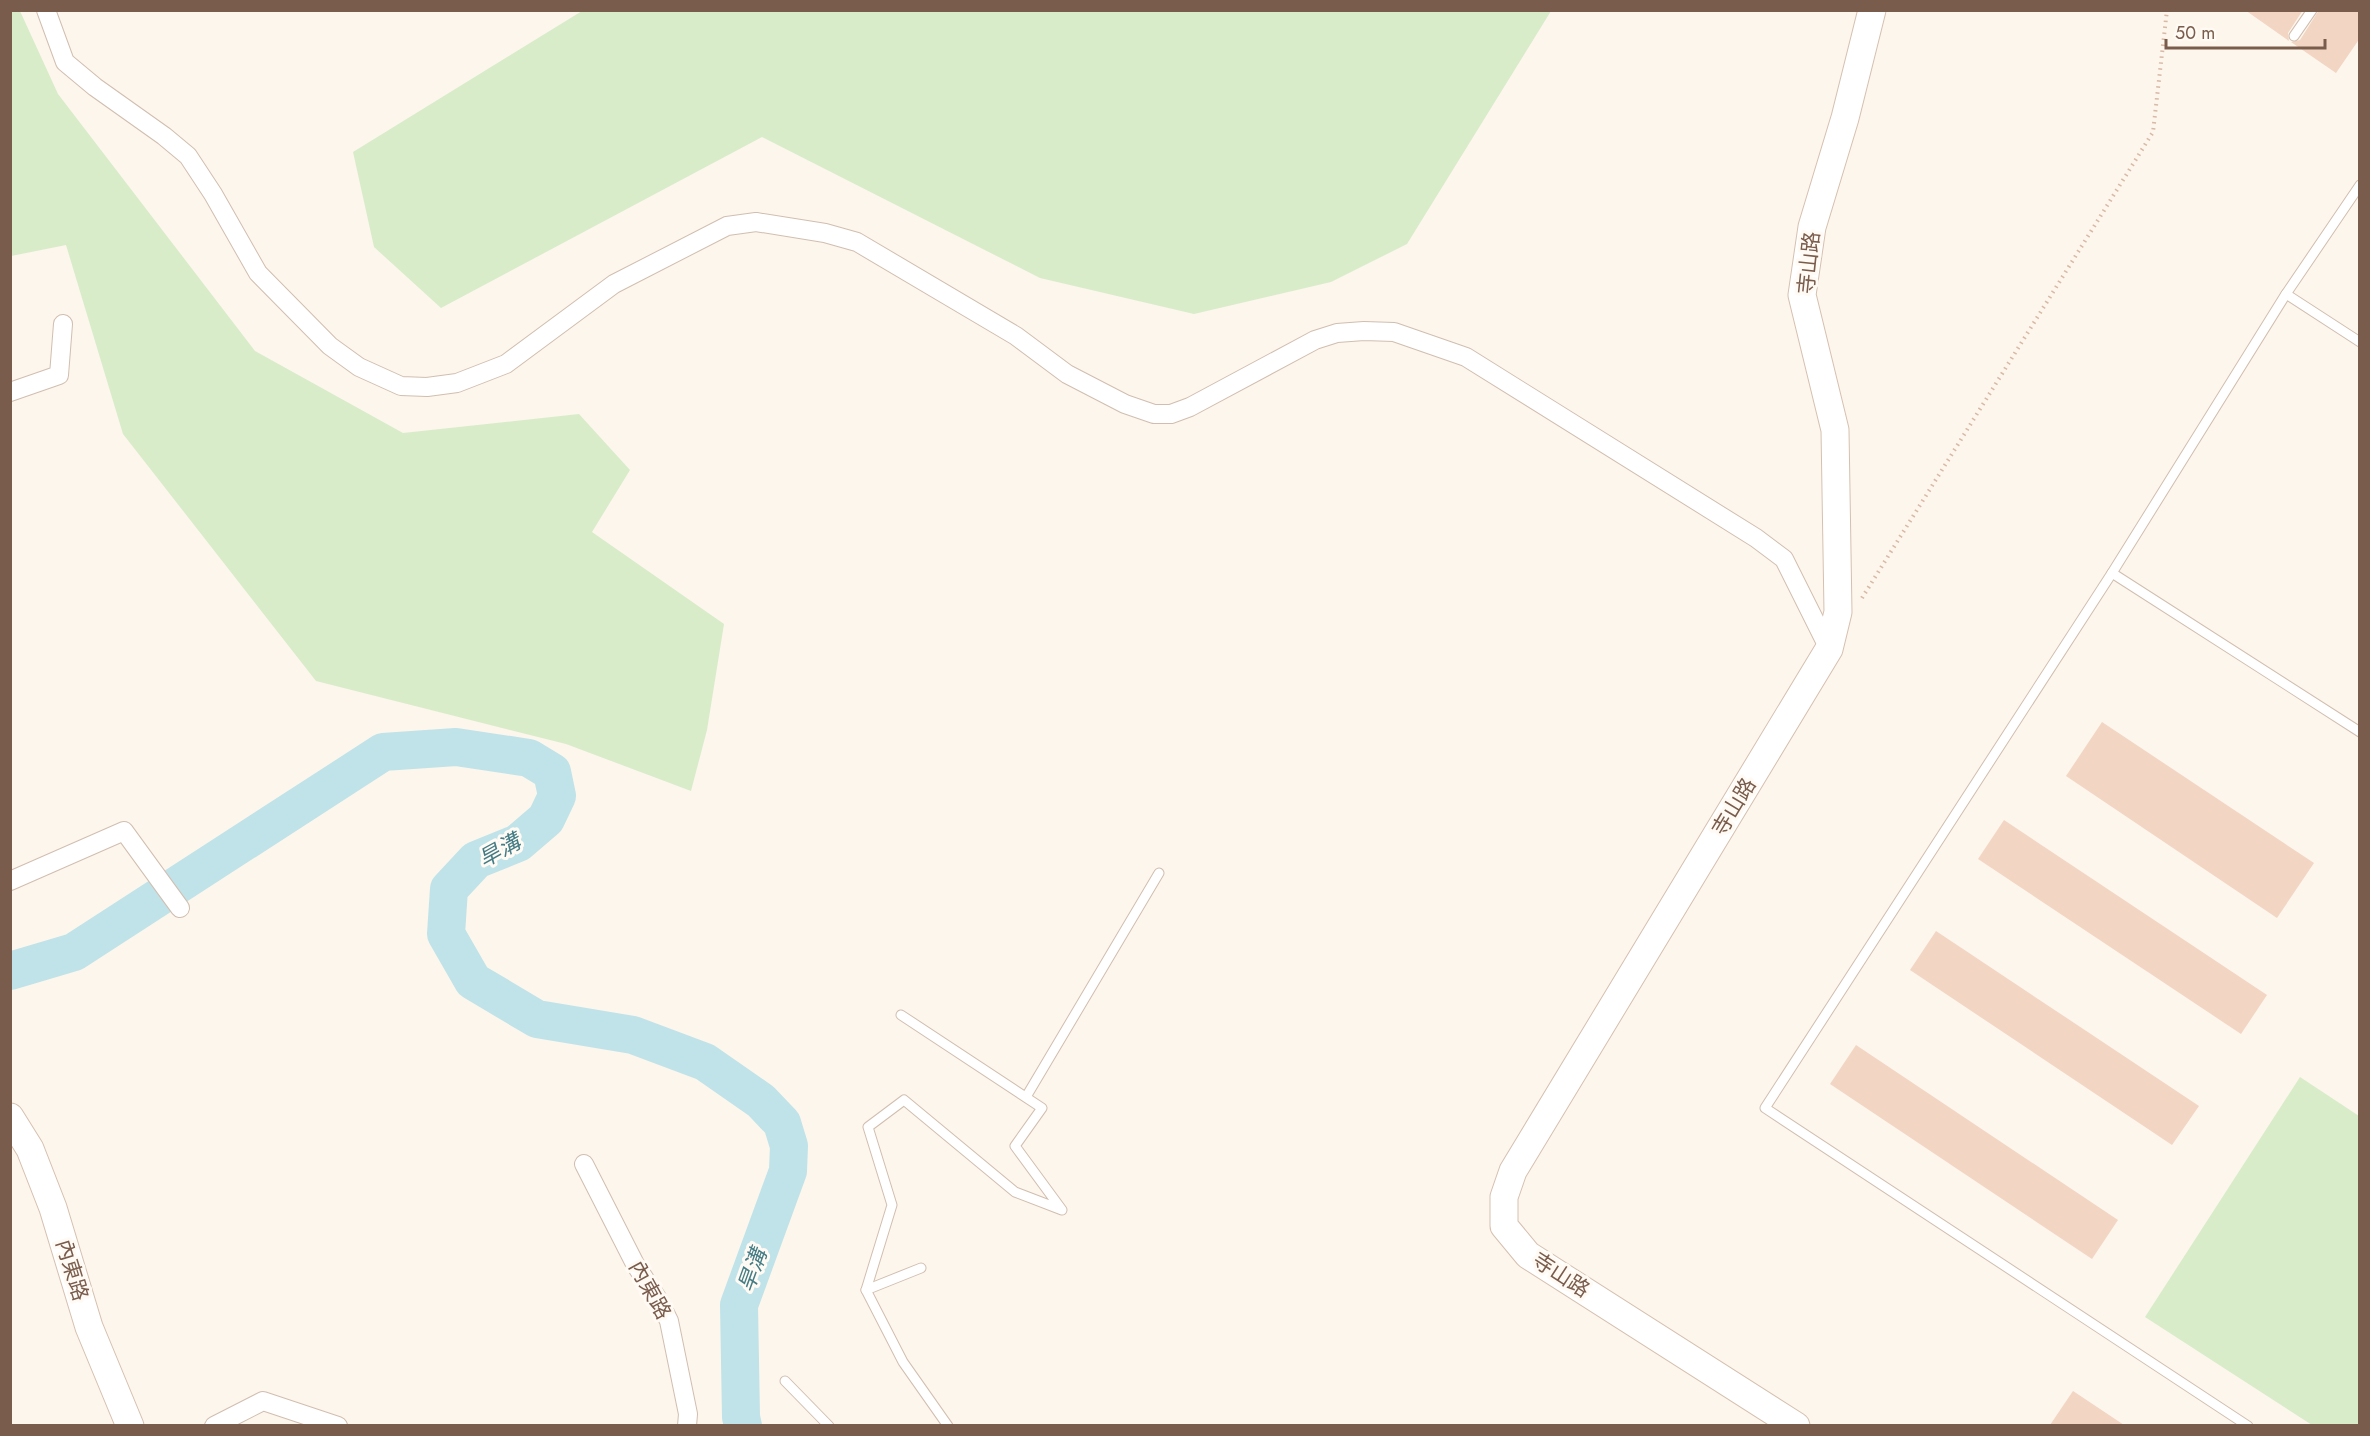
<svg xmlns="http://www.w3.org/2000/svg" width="2370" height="1436" viewBox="0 0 2370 1436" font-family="Jost,'Noto Sans TC',sans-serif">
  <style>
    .green { fill: #d8ecc9 }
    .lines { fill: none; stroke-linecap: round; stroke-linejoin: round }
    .river { stroke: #bfe3e8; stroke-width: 38 }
    .building { fill: #f3d5c3 }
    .lane-casing { stroke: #d1beb0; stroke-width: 11 }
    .street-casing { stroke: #d1beb0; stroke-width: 20 }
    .secondary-casing { stroke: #d6c0b0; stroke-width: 29 }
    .path { stroke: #d9b8a5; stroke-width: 4; stroke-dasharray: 1.5 4.5; stroke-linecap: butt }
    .lane { stroke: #fff; stroke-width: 9 }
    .street { stroke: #fff; stroke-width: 18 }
    .secondary { stroke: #fff; stroke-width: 27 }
    .labels { text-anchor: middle; stroke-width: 6; stroke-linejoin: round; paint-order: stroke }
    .street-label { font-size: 21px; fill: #7a5c4d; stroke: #fffaf3 }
    .water-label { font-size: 22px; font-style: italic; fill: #437c86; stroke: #fffaf3 }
  </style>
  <rect width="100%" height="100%" fill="#fdf6ec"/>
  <!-- green -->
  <g class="green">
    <polygon points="20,11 58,94 255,351 403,433 579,414 630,470 592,532 724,624 707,730 691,791 566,744 316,681 123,434 66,245 11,256 10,11"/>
    <polygon points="582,11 582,10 1551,11 1407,244 1331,282 1194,314 1040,278 762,137 441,308 374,247 353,152"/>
    <polygon points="2300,1077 2359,1116 2359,1425 2312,1425 2145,1317"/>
  </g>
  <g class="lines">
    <!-- river -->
    <polyline class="river" points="10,971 74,952 383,752 456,747 529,758 552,772 557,796 546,819 518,843 476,860 449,889 446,934 473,981 537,1019 633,1035 705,1062 761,1101 782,1123 789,1146 788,1171 739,1305 741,1417 743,1426"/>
  </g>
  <!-- building -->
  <g class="building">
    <polygon points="2245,10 2303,10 2288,33 2289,41"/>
    <polygon points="2319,10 2360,10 2360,38 2336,73 2291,42 2300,40"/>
    <polygon points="2102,722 2314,863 2277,918 2066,776"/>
    <polygon points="2004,820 2267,995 2241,1034 1978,859"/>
    <polygon points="1936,931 2199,1106 2172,1145 1910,970"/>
    <polygon points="1856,1045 2118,1220 2092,1259 1830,1084"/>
    <polygon points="2073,1391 2124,1425 2050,1425"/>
  </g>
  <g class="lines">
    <defs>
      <g id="lane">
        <polyline points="2294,36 2312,10"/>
        <polyline points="2286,294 2360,342"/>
        <polyline points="2112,573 2360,732"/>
        <polyline points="901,1015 1042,1108 1015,1146 1062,1210 1015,1192 904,1100 868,1127 892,1205 866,1290 903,1362 948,1426"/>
        <polyline points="1026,1097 1159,873"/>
        <polyline points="866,1290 921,1268"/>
        <polyline points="785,1381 829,1426"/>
        <polyline points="2248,1426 1765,1108 2112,573 2286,294 2360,185"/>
      </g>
      <g id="street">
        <polyline points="46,10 65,62 95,87 164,136 188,156 213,194 258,273 330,346 359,367 401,386 427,387 457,383 506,364 614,284 727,226 756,222 825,233 857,242 1016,336 1067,374 1125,404 1154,414 1171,414 1190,407 1315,340 1337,333 1364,331 1394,332 1466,357 1756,538 1784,559 1829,649"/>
        <polyline points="10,392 59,375 63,324"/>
        <polyline points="10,881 124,831 180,908"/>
        <polyline points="584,1164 635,1264 659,1301 669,1321 688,1414 687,1426"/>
        <polyline points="214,1426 263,1401 338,1426"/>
      </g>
      <g id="secondary">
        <polyline points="10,1117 30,1149 53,1208 89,1327 130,1426"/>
        <polyline points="1796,1426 1528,1255 1504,1226 1504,1197 1513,1171 1829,649 1838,612 1835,430 1802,295 1812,227 1845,118 1872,10"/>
      </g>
    </defs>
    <!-- lane casing -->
    <use href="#lane" class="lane-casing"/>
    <!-- street casing -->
    <use href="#street" class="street-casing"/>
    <!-- secondary casing -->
    <use href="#secondary" class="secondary-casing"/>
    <!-- path -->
    <polyline class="path" points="1862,598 2153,132 2167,10"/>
    <!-- lane -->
    <use href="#lane" class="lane"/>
    <!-- street -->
    <use href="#street" class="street"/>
    <!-- secondary -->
    <use href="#secondary" class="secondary"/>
  </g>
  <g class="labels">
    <!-- street labels -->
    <g class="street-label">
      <text transform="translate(1809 263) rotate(-84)" y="7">寺山路</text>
      <text transform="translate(1734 807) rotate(-59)" y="7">寺山路</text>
      <text transform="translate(72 1270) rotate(73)" y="7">內東路</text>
      <text transform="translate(1561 1275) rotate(33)" y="7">寺山路</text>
      <text transform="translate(650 1290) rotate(61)" y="7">內東路</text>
    </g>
    <!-- water labels -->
    <g class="water-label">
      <text transform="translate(499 850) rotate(-29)" y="8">旱溝</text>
      <text transform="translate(752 1270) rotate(-70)" y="8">旱溝</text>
    </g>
  </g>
  <!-- border -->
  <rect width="2370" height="1436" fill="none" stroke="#7a5c4d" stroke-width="24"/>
  <!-- scale -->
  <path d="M2166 39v9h159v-9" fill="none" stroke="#7a5c4d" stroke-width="3"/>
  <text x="2175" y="39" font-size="18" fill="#7a5c4d" stroke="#fffaf3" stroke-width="4.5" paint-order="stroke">50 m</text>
</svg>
